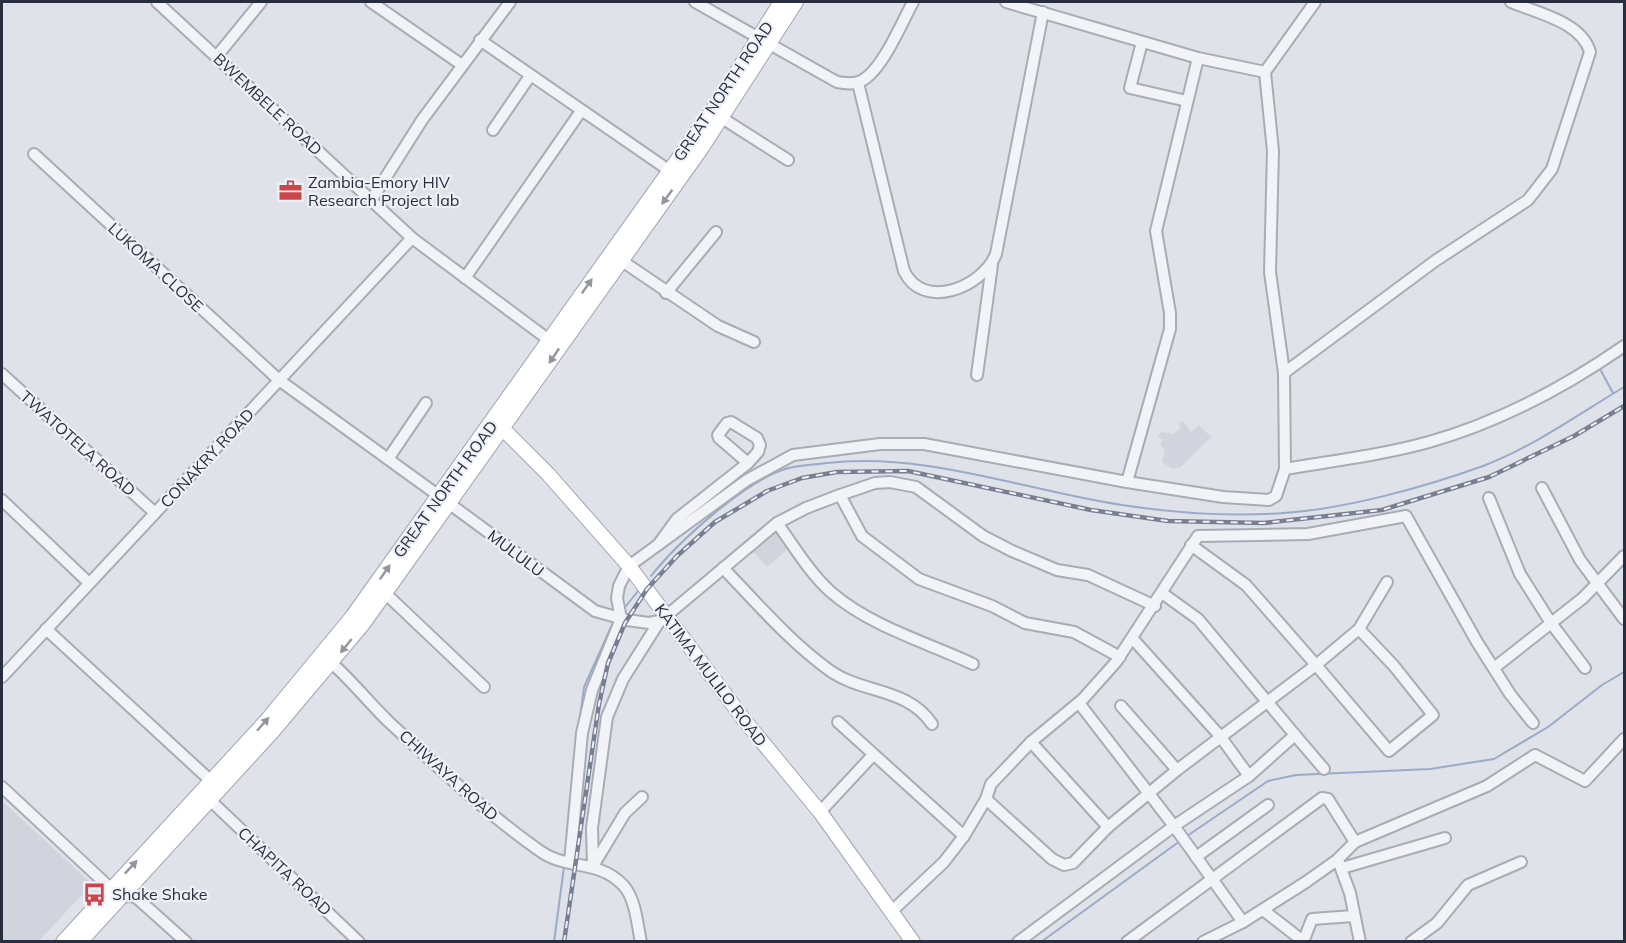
<svg xmlns="http://www.w3.org/2000/svg" width="1626" height="943" viewBox="0 0 1626 943" font-family="Mulish,sans-serif">
  <style>
    .built { fill: #d1d4dd }
    .lines { fill: none; stroke-linecap: round; stroke-linejoin: round }
    .stream { stroke: #9aabc8; stroke-width: 2 }
    .minor-casing { stroke: #a8acb5; stroke-width: 14 }
    .major-casing { stroke: #9ea4b4; stroke-width: 16 }
    .minor { stroke: #f2f3f7; stroke-width: 10 }
    .major { stroke: #fff; stroke-width: 14 }
    .rail-casing { stroke: #797f92; stroke-width: 4.5 }
    .rail { stroke: #eef1f6; stroke-width: 2; stroke-dasharray: 7; stroke-linecap: butt }
    .oneway { fill: #94969f }
    .labels { text-anchor: middle; stroke-width: 4.5; stroke-linejoin: round; paint-order: stroke }
    .street-label { font-size: 16px; fill: #282e3f; stroke: #eef1f6 }
    .poi-label { font-size: 16px; fill: #282e3f; stroke: #eef1f6; text-anchor: start }
  </style>
  <rect width="100%" height="100%" fill="#dfe2e8"/>
  <!-- built -->
  <g class="built">
    <polygon points="1183,421 1191,432 1199,425 1211,437 1181,467 1173,469 1162,462 1165,450 1160,445 1162,439 1158,437 1161,432 1173,434 1181,428 1179,424"/>
    <polygon points="776,529 791,546 767,567 752,550"/>
    <polygon points="2,801 92,884 39,941 2,941"/>
  </g>
  <g class="lines">
    <!-- stream -->
    <g class="stream">
      <polyline points="1600,369 1613,393"/>
      <path d="M 651,576 C 678,542 744,482 785,469 C 798,465 813,465 827,463 C 928,452 1023,490 1122,505 C 1174,513 1230,517 1284,513 C 1345,509 1425,487 1483,466 C 1533,447 1579,414 1624,387"/>
      <polyline points="626,606 638,591"/>
      <polyline points="579,726 584,687 613,623"/>
      <polyline points="1187,836 1268,781 1296,775 1430,769 1494,759 1548,727 1602,685 1624,672"/>
      <polyline points="565,857 570,809"/>
      <polyline points="554,942 564,867"/>
      <polyline points="1041,942 1180,841"/>
    </g>
    <defs>
      <g id="minor">
        <polyline points="157,2 412,238 549,340"/>
        <polyline points="371,2 462,65"/>
        <path d="M 695,2 L 837,82 C 845,83 853,85 861,81 C 882,71 902,22 913,2"/>
        <polyline points="1006,2 1198,58 1265,72 1315,2"/>
        <polyline points="480,40 670,171"/>
        <polyline points="1142,42 1130,88 1187,101"/>
        <polyline points="217,56 261,2"/>
        <path d="M 1265,72 L 1273,151 L 1270,272 L 1284,373 L 1285,469 C 1333,461 1382,455 1429,442 C 1499,422 1565,387 1624,346"/>
        <path d="M 858,83 L 904,271 C 923,311 982,288 996,254 L 1043,12"/>
        <polyline points="722,118 788,160"/>
        <polyline points="493,130 530,76"/>
        <polyline points="34,154 279,380 439,496"/>
        <polyline points="372,199 422,120 510,2"/>
        <polyline points="622,261 718,326 754,342"/>
        <polyline points="465,278 581,111"/>
        <polyline points="666,293 716,232"/>
        <path d="M 1284,373 L 1435,261 L 1528,200 L 1552,169 L 1590,52 C 1582,22 1537,13 1511,2"/>
        <polyline points="2,374 155,513"/>
        <polyline points="977,375 992,265"/>
        <polygon points="731,422 757,438 760,445 758,452 748,463 719,438 718,435 727,423"/>
        <polyline points="388,459 426,403"/>
        <polyline points="1127,482 1170,329 1170,313 1156,231 1198,58"/>
        <polyline points="1542,488 1580,560 1624,619"/>
        <polyline points="840,495 862,536 919,579 992,606 1025,623 1074,632 1120,657"/>
        <polyline points="1489,498 1520,574 1551,623 1585,668"/>
        <polyline points="2,500 89,583"/>
        <polyline points="450,504 595,611 627,620 649,623 662,620"/>
        <path d="M 777,523 C 794,546 810,574 832,593 C 872,627 926,642 973,664"/>
        <polyline points="658,545 677,519 748,463"/>
        <path d="M 723,568 C 757,603 789,641 829,670 C 862,694 907,687 932,724"/>
        <polyline points="385,593 484,687"/>
        <polyline points="46,629 211,781"/>
        <polyline points="1359,629 1394,666 1433,715 1389,751 1316,665 1359,629 1387,582"/>
        <polyline points="1133,639 1220,736 1249,776"/>
        <path d="M 326,658 C 349,677 368,702 390,723 C 438,767 487,814 540,851 C 566,870 598,859 623,885 C 636,899 637,924 641,942"/>
        <polyline points="1494,668 1583,598 1624,556"/>
        <polyline points="2,677 412,238"/>
        <polyline points="1079,703 1174,826 1249,776 1295,735 1198,619 1162,593"/>
        <polyline points="1121,706 1177,770"/>
        <polyline points="838,722 964,836"/>
        <polyline points="1295,735 1324,769"/>
        <polyline points="1031,742 1108,827"/>
        <polyline points="2,787 121,898 130,895 138,899 186,942"/>
        <polyline points="986,799 1052,859 1064,865 1073,863 1108,827 1177,770 1316,665 1246,585 1191,545"/>
        <polyline points="211,801 359,942"/>
        <polyline points="820,812 873,755"/>
        <polyline points="1196,857 1268,805"/>
        <polyline points="570,862 582,733 592,690 621,619 617,598 619,586 629,566 747,480 793,455 880,444 924,444 1127,482 1223,497 1269,500 1276,496 1285,469"/>
        <polyline points="1339,863 1350,893 1360,942"/>
        <polyline points="593,866 592,828 607,717 623,679 659,622 777,523 806,508 840,495 875,483 890,482 916,487 983,536 1012,551 1057,570 1088,575 1155,606"/>
        <polyline points="593,866 625,813 642,797"/>
        <polyline points="1342,868 1445,838"/>
        <polyline points="1263,910 1303,941"/>
        <polyline points="892,911 944,862 964,836 986,799 991,784 1031,742 1083,699 1116,662 1198,536 1308,534 1406,516 1477,642 1510,694 1533,723"/>
        <polyline points="1018,942 1174,826 1243,922"/>
        <polyline points="1127,942 1322,798 1328,799 1355,842"/>
        <polyline points="1203,942 1243,922 1306,882 1337,860 1355,842 1487,786 1535,755 1585,781 1624,739"/>
        <polyline points="1303,942 1312,919 1354,916"/>
        <polyline points="1411,942 1437,923 1468,885 1521,862"/>
      </g>
      <g id="major">
        <polyline points="498,424 548,474 629,566 745,721 820,812 913,942"/>
        <polyline points="63,942 267,720 352,617 712,111 781,2"/>
        <polyline points="80,942 273,731 363,624 701,149 796,2"/>
      </g>
    </defs>
    <!-- minor casing -->
    <use href="#minor" class="minor-casing"/>
    <!-- major casing -->
    <use href="#major" class="major-casing"/>
    <!-- minor -->
    <use href="#minor" class="minor"/>
    <!-- major -->
    <use href="#major" class="major"/>
    <defs>
      <polyline id="rail" points="564,942 599,704 608,663 625,623 647,589 677,556 715,522 767,491 802,478 837,472 908,471 1091,510 1168,521 1264,523 1382,510 1489,477 1574,436 1624,406"/>
    </defs>
    <!-- rail casing -->
    <use href="#rail" class="rail-casing"/>
    <!-- rail -->
    <use href="#rail" class="rail"/>
  </g>
  <!-- one-way arrows -->
  <defs><path id="oneway-solid" d="M-6-.8H1V-3.2L6.5 0L1 3.2V.8H-6Z" transform="scale(1.5)"/></defs>
  <g class="oneway">
    <use href="#oneway-solid" transform="translate(667 197) rotate(126)"/>
    <use href="#oneway-solid" transform="translate(587 286) rotate(-55)"/>
    <use href="#oneway-solid" transform="translate(554 356) rotate(124)"/>
    <use href="#oneway-solid" transform="translate(385 572) rotate(-55)"/>
    <use href="#oneway-solid" transform="translate(346 646) rotate(129)"/>
    <use href="#oneway-solid" transform="translate(263 724) rotate(-48)"/>
    <use href="#oneway-solid" transform="translate(131 867) rotate(-47)"/>
  </g>
  <!-- icons -->
  <defs>
    <symbol id="office-bare" viewBox="-9 -9 18 18"><path d="M-6-3h4V-5.5h4V-3h4V5H-6ZM-1-4.5V-3h2v-1.5ZM-6 0V1H6V0Z" fill="#cd4549" stroke="#eef1f6" stroke-width="2.5" paint-order="stroke"/></symbol>
    <symbol id="bus-bare" viewBox="-9 -9 18 18"><path d="M-5-6H5V4H4V6H2V4H-2V6H-4V4H-5ZM-3.5-4V0h7V-4ZM-3.5 1.2v1.5H-2V1.2ZM2 1.2v1.5H3.5V1.2Z" fill="#cd4549" stroke="#eef1f6" stroke-width="2.5" paint-order="stroke"/></symbol>
  </defs>
  <g fill-rule="evenodd">
    <use href="#office-bare" x="274" y="174" width="33" height="33"/>
    <use href="#bus-bare" x="78" y="878" width="33" height="33"/>
  </g>
  <g class="labels">
    <!-- street labels -->
    <g class="street-label">
      <text transform="translate(723 91) rotate(-56)" y="6">GREAT NORTH ROAD</text>
      <text transform="translate(268 104) rotate(43)" y="6">BWEMBELE ROAD</text>
      <text transform="translate(156 267) rotate(43)" y="6">LUKOMA CLOSE</text>
      <text transform="translate(78 443) rotate(42)" y="6">TWATOTELA ROAD</text>
      <text transform="translate(207 458) rotate(-47)" y="6">CONAKRY ROAD</text>
      <text transform="translate(445 489) rotate(-54)" y="6">GREAT NORTH ROAD</text>
      <text transform="translate(516 553) rotate(37)" y="6">MULULU</text>
      <text transform="translate(711 675) rotate(53)" y="6">KATIMA MULILO ROAD</text>
      <text transform="translate(449 775) rotate(42)" y="6">CHIWAYA ROAD</text>
      <text transform="translate(285 871) rotate(43)" y="6">CHAPITA ROAD</text>
    </g>
    <!-- poi labels -->
    <g class="poi-label">
      <text x="308" y="188">Zambia-Emory HIV<tspan x="308" dy="18">Research Project lab</tspan></text>
      <text x="112" y="900">Shake Shake</text>
    </g>
  </g>
  <!-- border -->
  <rect width="1626" height="943" fill="none" stroke="#282e3f" stroke-width="6"/>
</svg>
